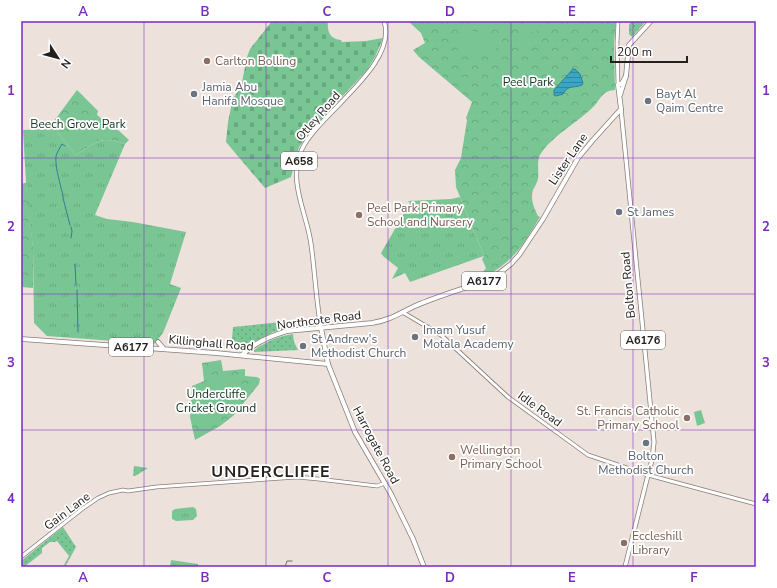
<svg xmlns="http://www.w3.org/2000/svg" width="777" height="588" viewBox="0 0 777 588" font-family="'Nunito Sans',sans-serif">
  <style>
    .grass { fill: url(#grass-tufts) }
    .cemetery { fill: url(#cemetery-stones) }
    .park { fill: url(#park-crowns) }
    .garden { fill: url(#garden-dots) }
    .pitch { fill: #7ac594 }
    .water { fill: url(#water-rules); stroke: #337e94 }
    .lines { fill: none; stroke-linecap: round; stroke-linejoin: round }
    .stream { stroke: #337e94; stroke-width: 1 }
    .secondary-casing { stroke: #887d79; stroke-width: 4.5 }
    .primary-casing { stroke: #887d79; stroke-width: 5 }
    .highway-casing { stroke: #887d79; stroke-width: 5.5 }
    .secondary { stroke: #fff; stroke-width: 3 }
    .primary { stroke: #fff; stroke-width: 3.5 }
    .highway { stroke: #fff; stroke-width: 4 }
    .tram { stroke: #716a66; stroke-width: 1 }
    .grid { fill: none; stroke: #7b2cbf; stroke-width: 1; stroke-opacity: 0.55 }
    .education-dot { fill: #8d6e63; stroke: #fff; stroke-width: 1.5 }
    .worship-dot { fill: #6b7280; stroke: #fff; stroke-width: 1.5 }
    .labels { text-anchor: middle; stroke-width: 3.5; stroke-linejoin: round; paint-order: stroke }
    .shield { fill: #fff; stroke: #666362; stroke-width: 1 }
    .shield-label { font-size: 11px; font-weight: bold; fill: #24201e }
    .education-label { font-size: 12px; fill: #785e54; stroke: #fff; text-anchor: start }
    .park-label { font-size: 12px; fill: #11331f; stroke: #fff }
    .worship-label { font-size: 12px; fill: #5b616d; stroke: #fff; text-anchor: start }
    .street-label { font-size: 12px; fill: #24201e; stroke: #fff }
    .district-label { font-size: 16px; font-weight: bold; letter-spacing: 1px; fill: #24201e; stroke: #fff }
    .neatline { fill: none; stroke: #7b2cbf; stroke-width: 1.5 }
    .grid-label { font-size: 13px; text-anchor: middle; font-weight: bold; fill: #7b2cbf }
  </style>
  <defs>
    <pattern id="grass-tufts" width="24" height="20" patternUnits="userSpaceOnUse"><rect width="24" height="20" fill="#7ac594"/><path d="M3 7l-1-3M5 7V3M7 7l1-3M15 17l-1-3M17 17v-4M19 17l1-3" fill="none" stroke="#69a97f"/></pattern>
    <pattern id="cemetery-stones" width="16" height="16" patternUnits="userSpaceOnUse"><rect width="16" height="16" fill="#7ac594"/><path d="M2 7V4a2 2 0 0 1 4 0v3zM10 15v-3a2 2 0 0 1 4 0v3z" fill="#69a97f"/></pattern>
    <pattern id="park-crowns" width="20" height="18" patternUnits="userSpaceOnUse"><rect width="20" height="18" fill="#7ac594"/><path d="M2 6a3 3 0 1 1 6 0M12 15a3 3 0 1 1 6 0" fill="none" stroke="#69a97f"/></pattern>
    <pattern id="garden-dots" width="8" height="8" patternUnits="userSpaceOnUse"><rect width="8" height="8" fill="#7ac594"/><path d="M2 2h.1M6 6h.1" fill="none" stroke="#69a97f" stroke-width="1.8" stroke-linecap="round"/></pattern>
    <pattern id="water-rules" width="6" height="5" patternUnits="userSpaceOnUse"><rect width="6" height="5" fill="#3aa6c6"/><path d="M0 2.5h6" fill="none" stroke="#3187a0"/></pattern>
  </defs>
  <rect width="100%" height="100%" fill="#ede1dc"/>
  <!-- grass -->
  <g class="grass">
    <path d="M 48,129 L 55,129 L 76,155 C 97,142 100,135 125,144 L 95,215 L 107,219 L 133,222 L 186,232 L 170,284 L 181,288 L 163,333 L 154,344 L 47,336 L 34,323 L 33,248 L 27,200 L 23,130 Z"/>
    <polygon points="460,197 484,256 410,282 405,273 392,279 398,268 383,256 381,253 410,203 408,201 451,199"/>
    <polygon points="193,507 196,509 197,516 193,520 176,521 172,519 172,511 175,509"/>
    <polygon points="171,560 198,564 198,567 170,567"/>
  </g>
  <!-- cemetery -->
  <path class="cemetery" d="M 272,21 L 328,21 C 327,32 330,39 341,40 L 342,42 L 366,41 L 383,38 L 375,57 L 367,70 L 313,128 L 299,147 L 291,177 L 265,188 L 226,142 L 228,122 L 232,103 L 234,97 L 241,87 L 247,57 L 250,49 Z"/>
  <!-- park -->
  <g class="park">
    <path d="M 408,21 L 616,21 L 614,43 L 615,90 C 600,91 601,101 590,110 C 577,122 546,141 539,157 C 537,165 539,171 538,179 C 537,183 535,186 533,190 C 530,199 534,208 538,216 L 540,217 C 523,245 515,260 485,277 L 483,272 L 486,268 L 482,259 L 484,256 L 456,187 L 455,170 L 461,158 L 467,120 L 466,118 L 472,102 L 419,57 L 413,50 L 425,43 L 421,33 Z"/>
    <path d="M 77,90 L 98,111 L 97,115 L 102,119 L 104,117 L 129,140 L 125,144 C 100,135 97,142 76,155 L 55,129 L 48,129 Z"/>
    <polygon points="26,183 33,248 33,288 21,287 21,184"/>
    <polygon points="221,360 223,371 245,369 245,376 257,377 260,379 259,384 233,416 220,426 195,440 190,417 192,386 204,381 202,363"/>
  </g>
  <!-- garden -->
  <g class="garden">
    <polygon points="631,21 646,21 632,37 629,34 629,25"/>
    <polygon points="292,321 293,327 273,332 245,347 231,350 233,327"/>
    <path d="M 293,334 L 294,342 L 298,350 L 253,352 L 254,350 C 266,342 278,336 293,334 Z"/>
    <polygon points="134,466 148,468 135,476 133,476"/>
    <polygon points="63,527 76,547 65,567 63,567 69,556 57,541 55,542 50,542 42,548 42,553 24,567 21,567 21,561"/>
  </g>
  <!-- pitch -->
  <g class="pitch">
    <polygon points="479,21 513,21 512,29 478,25"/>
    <polygon points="527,21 540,21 543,23 535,34 523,26"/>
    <polygon points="522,27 534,35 527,45 516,37"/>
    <polygon points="460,29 498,35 495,56 457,50"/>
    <polygon points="89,125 99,138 76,153 67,141"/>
    <polygon points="106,126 110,131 102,137 98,132"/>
    <polygon points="220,377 231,383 232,385 234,397 233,407 231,410 219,420 203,420 199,419 191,413 193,390 212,378"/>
    <polygon points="701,410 705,423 697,426 694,412"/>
  </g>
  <!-- water -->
  <path class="water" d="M 573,69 L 575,69 L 580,74 L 583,83 L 582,85 C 572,89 569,84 563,94 L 556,96 L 554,95 L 554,90 Z"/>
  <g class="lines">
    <!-- stream -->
    <g class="stream">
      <path d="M 65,146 L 62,144 C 60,148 57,152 56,156 C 55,167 59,178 61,188 C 62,192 63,193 63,198 L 70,225"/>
      <polyline points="71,227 72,231 71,238"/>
      <polyline points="75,264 76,285"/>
      <polyline points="77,290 78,332"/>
    </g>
    <defs>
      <g id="secondary">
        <polyline points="618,21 617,43 618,85"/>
        <polyline points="404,313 441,335 508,397 588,455 648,475 756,504"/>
        <polyline points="21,557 82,509 98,498 109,493 123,490 128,491 156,487 297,477 318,479 377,486 385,483"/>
      </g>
      <g id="primary">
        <polyline points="621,109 654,442 652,460 648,475 625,567"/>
        <path d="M 321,328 C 316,300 315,272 311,244 C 307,213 287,181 302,149 C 318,114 399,65 384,21"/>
      </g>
      <g id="highway">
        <polyline points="620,95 626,76 629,45 651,21"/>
        <polyline points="321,328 328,364 355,432 391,494 413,539 424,567"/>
        <polyline points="21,339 216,353 328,364"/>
        <polyline points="158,342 164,349"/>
        <path d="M 242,355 C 254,343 270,336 287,331 L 372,323 C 390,320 398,314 415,306 C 438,296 463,289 487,280 L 498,274 L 511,264 L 519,255 L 543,219 L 578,158 L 593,140 L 621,109 L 618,85 L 622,83 L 626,76"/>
      </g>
    </defs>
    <!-- secondary casing -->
    <use href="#secondary" class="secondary-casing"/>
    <!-- primary casing -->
    <use href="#primary" class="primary-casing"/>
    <!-- highway casing -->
    <use href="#highway" class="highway-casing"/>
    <!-- secondary -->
    <use href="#secondary" class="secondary"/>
    <!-- primary -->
    <use href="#primary" class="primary"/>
    <!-- highway -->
    <use href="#highway" class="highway"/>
    <!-- tram -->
    <polyline class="tram" points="285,567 287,561 292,561"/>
  </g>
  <!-- grid -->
  <path class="grid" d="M 144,21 L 144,567M 266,21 L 266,567M 388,21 L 388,567M 511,21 L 511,567M 633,21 L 633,567M 21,158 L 756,158M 21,294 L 756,294M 21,430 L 756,430"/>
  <!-- markers -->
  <g class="education-dot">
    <circle cx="207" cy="61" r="4"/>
    <circle cx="359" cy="215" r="4"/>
    <circle cx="687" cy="418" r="4"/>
    <circle cx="452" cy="457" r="4"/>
    <circle cx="624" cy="543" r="4"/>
  </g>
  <g class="worship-dot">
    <circle cx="194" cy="94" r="4"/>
    <circle cx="648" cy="101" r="4"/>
    <circle cx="619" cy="212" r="4"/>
    <circle cx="415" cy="337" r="4"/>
    <circle cx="303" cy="346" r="4"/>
    <circle cx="646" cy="443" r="4"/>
  </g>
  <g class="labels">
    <!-- shield labels -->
    <g class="shield">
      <rect x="281" y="152" width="36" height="18" rx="3"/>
      <rect x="462" y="272" width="44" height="18" rx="3"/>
      <rect x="621" y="331" width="44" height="18" rx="3"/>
      <rect x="109" y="338" width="44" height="18" rx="3"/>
    </g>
    <g class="shield-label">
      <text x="299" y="165">A658</text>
      <text x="484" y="285">A6177</text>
      <text x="643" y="344">A6176</text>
      <text x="131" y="351">A6177</text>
    </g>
    <!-- education labels -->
    <g class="education-label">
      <text x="215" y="65">Carlton Bolling</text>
      <text x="367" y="212">Peel Park Primary<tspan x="367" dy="14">School and Nursery</tspan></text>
      <text x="679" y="415" text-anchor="end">St. Francis Catholic<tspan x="679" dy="14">Primary School</tspan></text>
      <text x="460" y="454">Wellington<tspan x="460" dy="14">Primary School</tspan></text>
      <text x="632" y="540">Eccleshill<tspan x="632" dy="14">Library</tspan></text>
    </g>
    <!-- park labels -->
    <g class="park-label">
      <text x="528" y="86">Peel Park</text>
      <text x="78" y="128">Beech Grove Park</text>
      <text x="216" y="398">Undercliffe<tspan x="216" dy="14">Cricket Ground</tspan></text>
    </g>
    <!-- worship labels -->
    <g class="worship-label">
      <text x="202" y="91">Jamia Abu<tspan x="202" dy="14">Hanifa Mosque</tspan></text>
      <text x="656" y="98">Bayt Al<tspan x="656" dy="14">Qaim Centre</tspan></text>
      <text x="627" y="216">St James</text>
      <text x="423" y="334">Imam Yusuf<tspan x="423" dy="14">Motala Academy</tspan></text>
      <text x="311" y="343">St Andrew's<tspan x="311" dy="14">Methodist Church</tspan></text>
      <text x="646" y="460" text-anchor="middle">Bolton<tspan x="646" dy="14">Methodist Church</tspan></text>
    </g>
    <!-- street labels -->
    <g class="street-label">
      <text transform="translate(318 116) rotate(-49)" y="4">Otley Road</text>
      <text transform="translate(568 159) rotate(-56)" y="4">Lister Lane</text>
      <text transform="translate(628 285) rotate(-95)" y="4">Bolton Road</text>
      <text transform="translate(319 320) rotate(-7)" y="4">Northcote Road</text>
      <text transform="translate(211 343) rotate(5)" y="4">Killinghall Road</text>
      <text transform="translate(540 409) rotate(36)" y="4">Idle Road</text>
      <text transform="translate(376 445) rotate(62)" y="4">Harrogate Road</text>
      <text transform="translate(67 511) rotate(-37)" y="4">Gain Lane</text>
    </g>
    <!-- district labels -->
    <g class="district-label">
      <text x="271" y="477">UNDERCLIFFE</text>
    </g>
  </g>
  <!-- border -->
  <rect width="777" height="588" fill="none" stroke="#ffffff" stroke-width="44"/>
  <!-- north arrow -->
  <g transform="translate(58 58) rotate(126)" stroke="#ffffff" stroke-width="3" paint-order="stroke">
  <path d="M0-3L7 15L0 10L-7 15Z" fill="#24201e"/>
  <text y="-6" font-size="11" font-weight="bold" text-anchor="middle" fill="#24201e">N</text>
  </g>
  <!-- scale -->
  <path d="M611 56v6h76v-6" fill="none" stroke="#24201e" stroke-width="2"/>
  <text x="617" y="56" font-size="12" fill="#24201e" stroke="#ffffff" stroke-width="3" paint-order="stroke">200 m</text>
  <rect x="22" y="22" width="733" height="544" class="neatline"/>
  <g class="grid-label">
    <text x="83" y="16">A</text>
    <text x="205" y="16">B</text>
    <text x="327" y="16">C</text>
    <text x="450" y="16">D</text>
    <text x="572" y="16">E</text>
    <text x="694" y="16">F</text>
    <text x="11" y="95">1</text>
    <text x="766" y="95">1</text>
    <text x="11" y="231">2</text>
    <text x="766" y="231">2</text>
    <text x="11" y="367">3</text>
    <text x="766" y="367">3</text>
    <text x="11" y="503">4</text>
    <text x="766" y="503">4</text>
    <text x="83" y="582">A</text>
    <text x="205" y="582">B</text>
    <text x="327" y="582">C</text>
    <text x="450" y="582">D</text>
    <text x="572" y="582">E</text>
    <text x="694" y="582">F</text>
  </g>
</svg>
